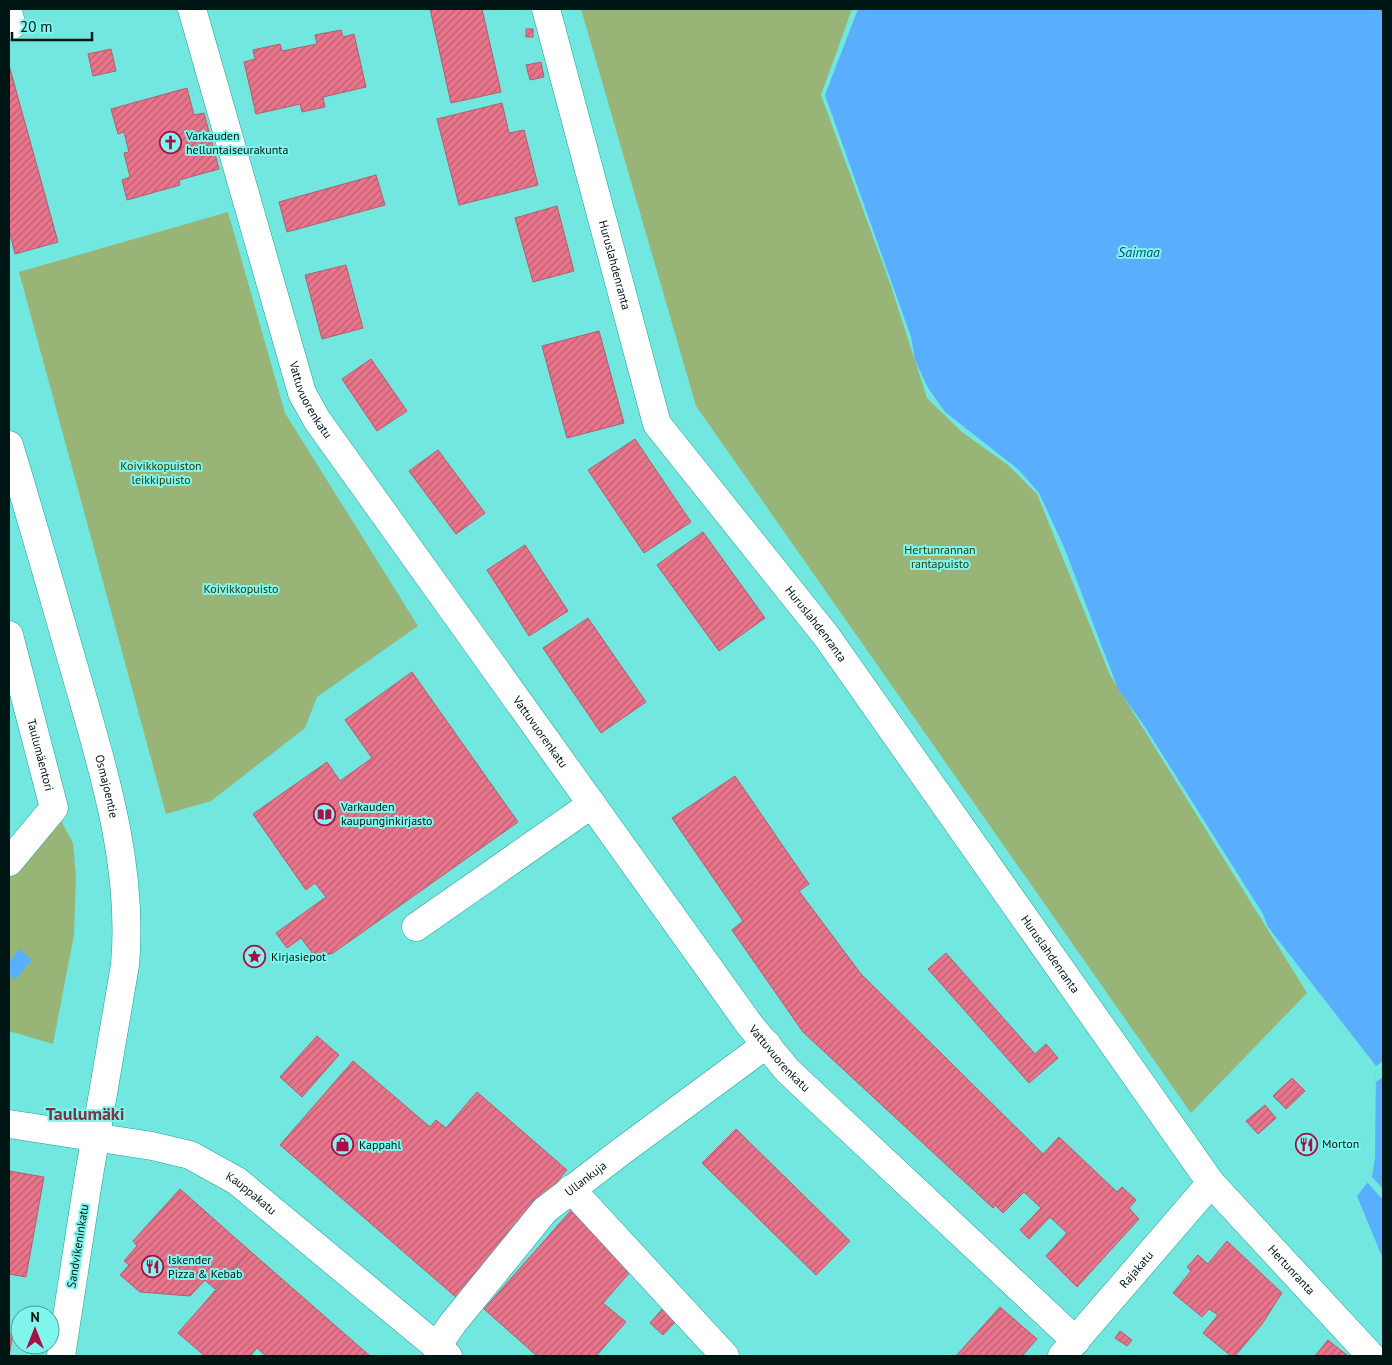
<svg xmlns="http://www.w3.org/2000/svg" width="1392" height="1365" viewBox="0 0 1392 1365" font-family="'PT Sans',sans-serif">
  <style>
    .green { fill: #98b577 }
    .water { fill: #59affe }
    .pier { fill: #72e7df }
    .building { fill: url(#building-hatch); stroke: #b15f6f }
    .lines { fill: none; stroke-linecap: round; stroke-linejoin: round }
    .street-casing { stroke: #1aa29b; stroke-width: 29 }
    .secondary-casing { stroke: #1aa29b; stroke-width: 29 }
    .street { stroke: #fff; stroke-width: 28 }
    .secondary { stroke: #fff; stroke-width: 28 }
    .labels { text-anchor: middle; stroke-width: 4; stroke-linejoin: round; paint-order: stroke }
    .poi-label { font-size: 12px; fill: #001615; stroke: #80f5ec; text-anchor: start }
    .street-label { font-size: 12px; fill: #001615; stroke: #80f5ec }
    .park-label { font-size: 12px; fill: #2a3c11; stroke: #80f5ec }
    .water-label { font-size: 14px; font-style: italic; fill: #07497b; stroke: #80f5ec }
    .district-label { font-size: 18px; font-weight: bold; fill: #7b3443; stroke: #80f5ec }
  </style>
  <defs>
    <pattern id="building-hatch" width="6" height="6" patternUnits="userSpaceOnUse" patternTransform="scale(1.25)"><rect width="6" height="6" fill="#e8758c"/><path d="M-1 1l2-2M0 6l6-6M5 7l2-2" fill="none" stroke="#ba5f71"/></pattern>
  </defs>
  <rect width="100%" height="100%" fill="#72e7df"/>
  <!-- green -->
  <g class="green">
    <polygon points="581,9 852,9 821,95 891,286 927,398 962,432 1008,465 1037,494 1110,675 1307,993 1191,1113 696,406"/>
    <polygon points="228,212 285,413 418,626 317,697 305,728 211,801 166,814 19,272"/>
    <polygon points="54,808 73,843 76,877 74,935 53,1044 9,1031 9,862"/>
  </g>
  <!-- water -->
  <g class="water">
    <polygon points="858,9 1383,9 1383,1259 1357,1196 1372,1177 1375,1158 1376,1066 1268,927 1263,914 1145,727 1118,689 1064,547 1039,493 1019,470 945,412 928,388 915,360 911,337 825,95"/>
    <polygon points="19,949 32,960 15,980 9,975 9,962"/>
  </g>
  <!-- pier -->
  <g class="pier">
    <polygon points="1383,1061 1383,1077 1376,1082 1376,1066"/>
    <polygon points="1372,1177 1383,1189 1383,1200 1367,1182"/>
  </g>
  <!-- building -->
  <g class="building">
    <polygon points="430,9 482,9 501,92 451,103"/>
    <rect x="526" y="29" width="7" height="8"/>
    <polygon points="341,30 343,37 354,34 366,87 323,97 325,107 302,112 300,104 256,114 244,62 255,59 253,50 280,44 282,51 317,44 315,35"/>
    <polygon points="111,49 116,71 93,76 88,54"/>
    <polygon points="541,62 544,77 530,80 526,65"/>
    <polygon points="9,65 58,242 15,254 9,230"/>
    <polygon points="187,88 194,115 204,113 219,169 179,180 180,185 127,200 122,180 130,177 124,153 129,152 124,132 118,134 111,109"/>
    <polygon points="502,103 509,133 524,130 538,185 459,205 437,119"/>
    <polygon points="376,175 385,205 287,232 279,202"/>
    <polygon points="557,206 574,271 533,282 515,218"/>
    <polygon points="346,265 363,328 322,339 305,275"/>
    <polygon points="599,331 624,423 567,438 542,346"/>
    <polygon points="371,359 407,411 377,431 342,379"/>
    <polygon points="635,439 691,522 644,553 588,470"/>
    <polygon points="438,450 485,513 456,534 409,471"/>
    <polygon points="703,532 765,618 719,651 657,565"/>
    <polygon points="525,545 568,611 529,636 487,570"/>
    <polygon points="588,618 646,702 601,733 543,648"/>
    <polygon points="412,672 518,822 333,953 316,958 301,938 287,948 276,933 326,897 315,883 306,890 253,814 327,762 340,781 372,758 345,720"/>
    <polygon points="735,776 809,884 799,891 861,974 1043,1154 993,1208 803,1032 732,930 743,921 672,818"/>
    <polygon points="946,953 1035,1054 1046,1044 1058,1058 1029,1083 928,969"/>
    <polygon points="317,1036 339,1055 302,1097 280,1077"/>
    <polygon points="353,1061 430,1127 436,1120 446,1128 477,1092 567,1170 457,1298 280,1145"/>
    <polygon points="1292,1078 1305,1091 1286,1109 1273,1096"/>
    <polygon points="1265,1105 1276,1118 1258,1134 1246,1121"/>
    <polygon points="736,1129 850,1241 816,1275 702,1163"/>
    <polygon points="1059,1137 1117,1192 1122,1187 1136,1200 1129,1208 1139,1219 1077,1287 1046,1256 1067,1233 1050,1217 1029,1239 1020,1230 1041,1208 1024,1192 1003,1213 995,1205"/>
    <polygon points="9,1171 44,1177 26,1277 9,1274"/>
    <polygon points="180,1189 250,1251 215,1289 205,1280 190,1296 140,1292 120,1275 129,1265 124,1261 137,1246 133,1241"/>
    <polygon points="574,1207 638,1263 603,1303 626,1322 596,1356 537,1356 484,1309"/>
    <polygon points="1227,1241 1282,1293 1262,1324 1235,1356 1231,1356 1203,1333 1218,1315 1209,1309 1202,1317 1173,1293 1191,1271 1187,1267 1198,1255 1208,1264"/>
    <polygon points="250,1251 370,1356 266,1356 257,1348 250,1356 205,1356 178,1333"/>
    <polygon points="665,1306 679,1318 663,1335 650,1323"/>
    <polygon points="1000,1307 1037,1339 1022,1356 956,1356"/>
    <polygon points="1120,1331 1132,1340 1127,1346 1115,1338"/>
    <polygon points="9,1334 13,1334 9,1356"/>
    <polygon points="1328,1340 1348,1356 1315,1356"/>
  </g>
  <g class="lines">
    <defs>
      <g id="street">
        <path id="s1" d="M 192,9 L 302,393 L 317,420 L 749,1024 L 788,1071 L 1076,1341"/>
        <path id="s2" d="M 546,9 L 657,424 L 827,637 L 1211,1183 L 1371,1356"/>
        <polyline points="9,16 12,25"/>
        <path id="s3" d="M 9,635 L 54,808 L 9,862"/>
        <polyline points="416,927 592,804"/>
        <path id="s4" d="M 9,1124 L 152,1146 L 190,1155 L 237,1181 L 448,1356"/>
        <polyline points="571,1189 725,1356"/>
        <path id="s5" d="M 437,1346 L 453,1323 L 545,1210 L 618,1154 L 767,1044"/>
        <path id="s6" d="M 1062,1356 L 1211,1183"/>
      </g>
      <g id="secondary">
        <path id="s7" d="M 9,445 C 32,520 53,595 75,671 C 102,766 134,864 125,965 L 88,1181 L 61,1356"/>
      </g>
    </defs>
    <!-- street casing -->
    <use href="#street" class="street-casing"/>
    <!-- secondary casing -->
    <use href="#secondary" class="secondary-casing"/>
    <!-- street -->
    <use href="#street" class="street"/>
    <!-- secondary -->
    <use href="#secondary" class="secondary"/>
  </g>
  <!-- icons -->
  <defs>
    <symbol id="church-ring" viewBox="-11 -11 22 22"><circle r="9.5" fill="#80f5ec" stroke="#a61046" stroke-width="1.5"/><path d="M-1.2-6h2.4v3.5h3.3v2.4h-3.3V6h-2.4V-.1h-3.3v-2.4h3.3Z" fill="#a61046"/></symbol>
    <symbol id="library-ring" viewBox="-11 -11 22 22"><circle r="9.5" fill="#80f5ec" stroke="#a61046" stroke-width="1.5"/><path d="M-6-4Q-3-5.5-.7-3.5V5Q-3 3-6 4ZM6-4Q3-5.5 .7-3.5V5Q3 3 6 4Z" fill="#a61046"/></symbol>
    <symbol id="sight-ring" viewBox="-11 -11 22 22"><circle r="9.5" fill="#80f5ec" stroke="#a61046" stroke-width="1.5"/><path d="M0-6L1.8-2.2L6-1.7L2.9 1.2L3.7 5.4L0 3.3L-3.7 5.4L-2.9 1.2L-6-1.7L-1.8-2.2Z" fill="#a61046"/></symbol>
    <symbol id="restaurant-ring" viewBox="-11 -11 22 22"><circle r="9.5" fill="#80f5ec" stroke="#a61046" stroke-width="1.5"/><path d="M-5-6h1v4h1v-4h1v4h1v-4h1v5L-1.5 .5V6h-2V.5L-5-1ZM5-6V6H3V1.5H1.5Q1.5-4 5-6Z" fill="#a61046"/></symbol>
    <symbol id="shop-ring" viewBox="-11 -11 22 22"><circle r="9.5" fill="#80f5ec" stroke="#a61046" stroke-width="1.5"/><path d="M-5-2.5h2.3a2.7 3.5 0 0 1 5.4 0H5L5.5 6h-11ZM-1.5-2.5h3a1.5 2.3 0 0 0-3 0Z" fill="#a61046"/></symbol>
  </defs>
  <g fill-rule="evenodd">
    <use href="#church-ring" x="158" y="130" width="25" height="25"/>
    <use href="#library-ring" x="312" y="802" width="25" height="25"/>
    <use href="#sight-ring" x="242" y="944" width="25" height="25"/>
    <use href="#restaurant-ring" x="1294" y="1132" width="25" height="25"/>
    <use href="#shop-ring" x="330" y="1132" width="25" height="25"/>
    <use href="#restaurant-ring" x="140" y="1254" width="25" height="25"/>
  </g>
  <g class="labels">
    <!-- poi labels -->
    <g class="poi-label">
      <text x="186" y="140">Varkauden<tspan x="186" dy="14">helluntaiseurakunta</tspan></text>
      <text x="341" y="811">Varkauden<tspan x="341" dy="14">kaupunginkirjasto</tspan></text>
      <text x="271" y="961">Kirjasiepot</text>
      <text x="1322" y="1148">Morton</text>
      <text x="359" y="1149">Kappahl</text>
      <text x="168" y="1264">Iskender<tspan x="168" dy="14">Pizza &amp; Kebab</tspan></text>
    </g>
    <!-- street labels -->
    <g class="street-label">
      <text dy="4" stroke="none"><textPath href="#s2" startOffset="265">Huruslahdenranta</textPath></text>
      <text dy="4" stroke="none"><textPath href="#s1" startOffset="409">Vattuvuorenkatu</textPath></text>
      <text dy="4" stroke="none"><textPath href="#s2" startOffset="685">Huruslahdenranta</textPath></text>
      <text dy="4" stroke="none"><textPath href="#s1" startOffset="814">Vattuvuorenkatu</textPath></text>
      <text dy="4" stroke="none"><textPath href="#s3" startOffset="124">Taulumäentori</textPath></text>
      <text dy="4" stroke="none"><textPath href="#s7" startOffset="355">Osmajoentie</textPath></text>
      <text dy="4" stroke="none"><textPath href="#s2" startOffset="1090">Huruslahdenranta</textPath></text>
      <text dy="4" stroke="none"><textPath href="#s1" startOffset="1219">Vattuvuorenkatu</textPath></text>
      <text dy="4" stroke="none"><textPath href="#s5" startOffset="225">Ullankuja</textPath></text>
      <text dy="4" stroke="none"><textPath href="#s4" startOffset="256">Kauppakatu</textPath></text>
      <text transform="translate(78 1246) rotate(-81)" y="4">Sandvikeninkatu</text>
      <text dy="4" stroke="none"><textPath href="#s6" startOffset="114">Rajakatu</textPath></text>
      <text dy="4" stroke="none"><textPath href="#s2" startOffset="1488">Hertunranta</textPath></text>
    </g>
    <!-- park labels -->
    <g class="park-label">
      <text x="161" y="470">Koivikkopuiston<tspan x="161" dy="14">leikkipuisto</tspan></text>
      <text x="940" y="554">Hertunrannan<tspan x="940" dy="14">rantapuisto</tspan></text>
      <text x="241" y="593">Koivikkopuisto</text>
    </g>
    <!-- water labels -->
    <g class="water-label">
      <text x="1139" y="257">Saimaa</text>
    </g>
    <!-- district labels -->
    <g class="district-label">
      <text x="85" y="1120">Taulumäki</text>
    </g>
  </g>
  <!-- border -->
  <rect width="1392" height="1365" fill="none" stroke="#001615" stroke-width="20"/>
  <!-- north arrow -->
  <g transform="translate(35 1330)"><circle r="24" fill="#80f5ec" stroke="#4d9c96"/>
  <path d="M0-4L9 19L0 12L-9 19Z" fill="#a61046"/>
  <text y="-8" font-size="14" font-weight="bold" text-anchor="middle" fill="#001615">N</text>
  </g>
  <!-- scale -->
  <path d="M12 32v8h80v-8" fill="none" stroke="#001615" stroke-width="2.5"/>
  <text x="20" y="32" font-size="15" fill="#001615" stroke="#80f5ec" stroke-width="4" paint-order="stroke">20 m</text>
</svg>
